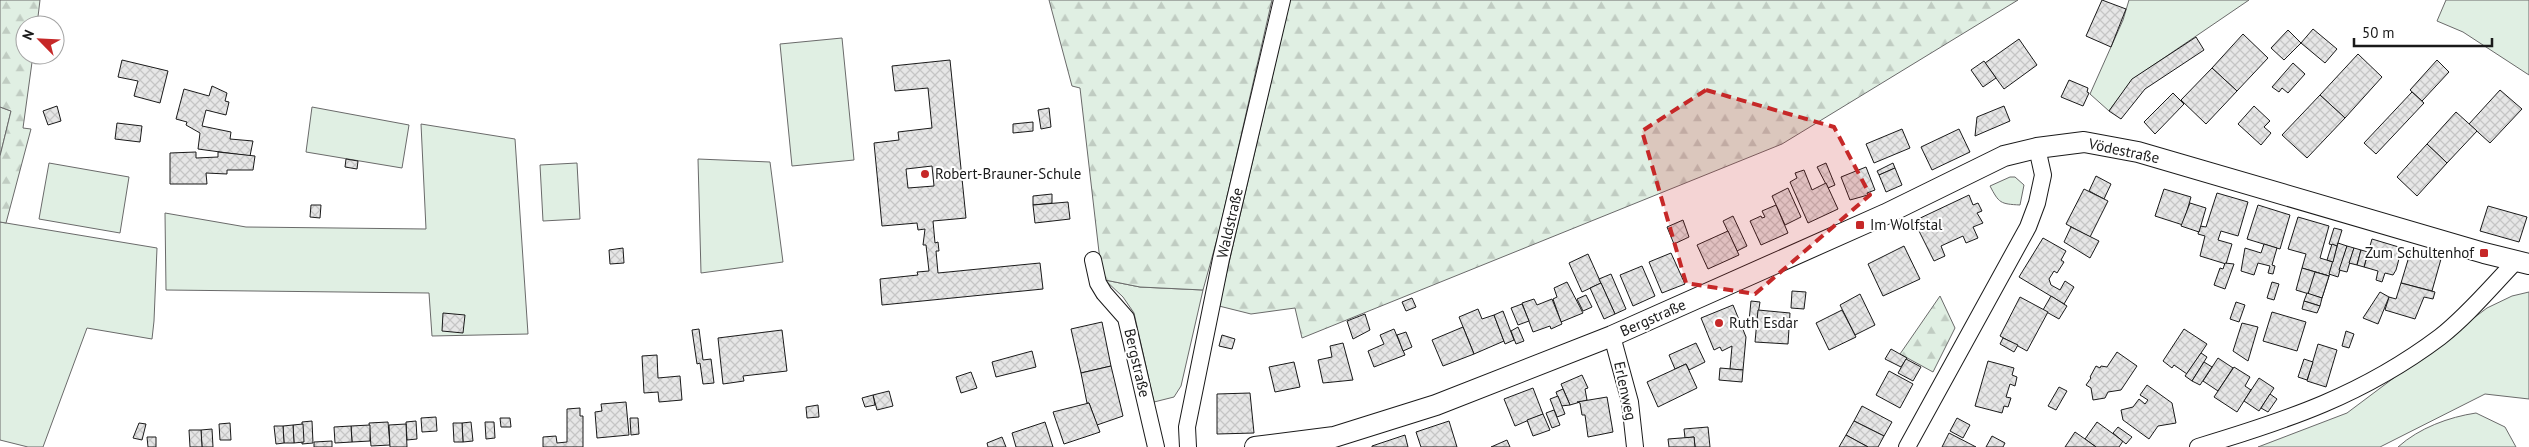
<svg xmlns="http://www.w3.org/2000/svg" width="2529" height="447" viewBox="0 0 2529 447" font-family="'PT Sans',sans-serif">
  <style>
    .grass { fill: #e0efe3; stroke: #6a6a6a }
    .forest { fill: url(#forest-firs); stroke: #6a6a6a }
    .building { fill: url(#building-cross-hatch); stroke: #1a1a1a; fill-rule: evenodd }
    .lines { fill: none; stroke-linecap: round; stroke-linejoin: round }
    .minor-casing { stroke: #1a1a1a; stroke-width: 18 }
    .tertiary-casing { stroke: #1a1a1a; stroke-width: 22 }
    .minor { stroke: #fff; stroke-width: 16 }
    .tertiary { stroke: #fff; stroke-width: 20 }
    .marked { fill: #c62828; fill-opacity: 0.2; stroke: #c62828; stroke-width: 4; stroke-dasharray: 10 6; stroke-linejoin: round }
    .poi-dot { fill: #c62828; stroke: #fff; stroke-width: 2 }
    .labels { text-anchor: middle; stroke-width: 4; stroke-linejoin: round; paint-order: stroke }
    .street-label { font-size: 15px; fill: #1a1a1a; stroke: #fff }
    .poi-label { font-size: 15px; fill: #1a1a1a; stroke: #fff; text-anchor: start }
  </style>
  <defs>
    <pattern id="forest-firs" width="22" height="20" patternUnits="userSpaceOnUse" patternTransform="scale(1.25)"><rect width="22" height="20" fill="#e0efe3"/><path d="M5 1l3.5 6h-7zM16 11l3.5 6h-7z" fill="#c0ccc2"/></pattern>
    <pattern id="building-cross-hatch" width="8" height="8" patternUnits="userSpaceOnUse" patternTransform="scale(1.25)"><rect width="8" height="8" fill="#e6e6e6"/><path d="M0 0l8 8M0 8l8-8" fill="none" stroke="#c5c5c5"/></pattern>
  </defs>
  <rect width="100%" height="100%" fill="#fff"/>
  <!-- grass -->
  <g class="grass">
    <polygon points="2129,0 2249,0 2133,79 2109,111 2090,94 2123,20"/>
    <polygon points="2446,0 2529,0 2529,75 2463,32 2437,21"/>
    <polygon points="842,38 854,160 792,166 780,44"/>
    <polygon points="0,107 11,111 0,156"/>
    <polygon points="312,107 409,125 402,168 306,152"/>
    <polygon points="421,124 515,139 528,334 432,336 429,293 166,290 165,213 246,227 426,229"/>
    <polygon points="698,159 770,162 783,262 701,273"/>
    <polygon points="49,163 129,177 120,233 39,219"/>
    <polygon points="577,163 580,219 543,221 540,165"/>
    <path d="M 2010,177 L 2015,177 L 2024,185 L 2020,205 C 2000,204 1999,203 1990,186 Z"/>
    <polygon points="0,222 157,248 154,321 152,339 87,328 43,447 28,447 0,440"/>
    <polygon points="1105,280 1140,287 1203,290 1181,386 1174,397 1154,402 1134,313 1123,297"/>
    <polygon points="2529,292 2529,399 2485,394 2380,447 2258,447 2347,413 2487,308 2512,296"/>
    <path d="M 2476,413 L 2505,427 L 2516,447 L 2398,447 C 2419,428 2449,417 2476,413 Z"/>
  </g>
  <!-- forest -->
  <g class="forest">
    <polygon points="0,0 40,0 37,25 25,25 25,55 33,55 23,128 31,129 6,223 0,222 0,156 11,111 0,107"/>
    <polygon points="1049,0 1272,0 1219,232 1203,290 1140,287 1105,280 1103,276 1099,252 1080,88 1072,86"/>
    <polygon points="1290,0 2018,0 1782,144 1302,338 1295,308 1251,314 1219,306"/>
    <polygon points="1940,296 1955,328 1933,372 1900,354"/>
  </g>
  <!-- building -->
  <g class="building">
    <polygon points="2102,0 2126,9 2111,47 2086,36"/>
    <polygon points="2313,29 2337,49 2325,63 2301,43"/>
    <polygon points="2288,30 2301,43 2284,60 2271,48"/>
    <polygon points="2243,34 2268,58 2237,91 2212,68"/>
    <polygon points="2196,37 2204,50 2145,89 2121,119 2109,111 2132,79"/>
    <polygon points="2019,39 2037,65 2004,89 1985,63"/>
    <polygon points="2358,54 2382,77 2345,118 2320,95"/>
    <polygon points="122,60 168,71 160,103 134,96 138,81 118,77"/>
    <path d="M 950,60 L 966,218 L 933,221 L 935,243 L 938,242 L 939,251 L 936,251 L 938,273 L 1040,263 L 1043,289 L 882,305 L 880,279 L 918,275 L 917,272 L 929,271 L 926,245 L 923,245 L 925,229 L 918,230 L 917,223 L 882,226 L 874,143 L 899,140 L 898,132 L 932,128 L 928,88 L 895,91 L 892,66 ZM 932,166 L 934,186 L 908,188 L 906,169 Z"/>
    <polygon points="2437,60 2449,72 2422,101 2410,90"/>
    <polygon points="1984,61 1996,78 1983,87 1971,70"/>
    <polygon points="2293,63 2305,74 2288,93 2282,88 2279,92 2272,87"/>
    <polygon points="2212,68 2237,91 2206,124 2181,100"/>
    <polygon points="2069,80 2088,88 2087,92 2089,93 2083,106 2061,97"/>
    <polygon points="212,86 227,93 225,101 229,102 226,115 206,110 202,126 231,132 230,139 253,141 250,156 198,149 200,133 186,125 187,122 176,119 184,89 209,96"/>
    <polygon points="2500,90 2522,109 2490,143 2469,124"/>
    <polygon points="2412,92 2424,103 2376,154 2364,143"/>
    <polygon points="2173,93 2184,104 2155,134 2144,122"/>
    <polygon points="2320,95 2345,118 2307,158 2282,135"/>
    <polygon points="57,106 61,121 48,125 43,111"/>
    <polygon points="2004,106 2010,121 1975,136 1977,117"/>
    <polygon points="2254,106 2270,121 2264,127 2271,133 2261,145 2238,124"/>
    <polygon points="1049,108 1051,127 1041,129 1038,110"/>
    <polygon points="2456,112 2477,131 2447,163 2427,144"/>
    <polygon points="1033,122 1033,131 1013,133 1013,124"/>
    <polygon points="117,123 142,126 140,142 115,139"/>
    <polygon points="1902,129 1910,148 1874,163 1866,144"/>
    <polygon points="1959,129 1970,152 1932,170 1921,147"/>
    <polygon points="2427,144 2447,163 2417,196 2397,177"/>
    <polygon points="196,152 196,158 218,157 218,152 255,156 253,170 227,170 227,174 206,173 207,184 170,184 170,153"/>
    <polygon points="346,159 358,161 357,169 345,167"/>
    <polygon points="1826,163 1835,185 1828,188 1817,167"/>
    <polygon points="1893,163 1895,168 1879,175 1877,171"/>
    <polygon points="1866,167 1875,190 1867,193 1868,195 1850,200 1841,177"/>
    <polygon points="1895,168 1902,185 1886,192 1879,175"/>
    <polygon points="1804,170 1812,190 1826,183 1838,209 1808,223 1790,182 1797,178 1795,173"/>
    <polygon points="2096,176 2111,184 2104,199 2089,191"/>
    <polygon points="1788,188 1801,217 1785,225 1772,196"/>
    <polygon points="2084,189 2108,201 2090,237 2066,224"/>
    <polygon points="2164,189 2191,197 2183,225 2155,216"/>
    <polygon points="2217,193 2248,202 2238,236 2221,231 2218,240 2232,244 2226,264 2200,256 2205,236 2198,234 2200,226 2206,227"/>
    <polygon points="1052,194 1052,203 1033,205 1033,196"/>
    <polygon points="1969,195 1973,205 1978,203 1982,211 1977,213 1983,223 1973,227 1978,238 1966,243 1963,236 1941,246 1945,256 1934,261 1914,221"/>
    <polygon points="1068,202 1070,219 1035,223 1033,205"/>
    <polygon points="2190,203 2206,208 2199,232 2181,226"/>
    <polygon points="311,205 321,205 320,218 310,217"/>
    <polygon points="1776,205 1788,233 1761,245 1750,221 1761,216 1762,218 1765,217 1762,211"/>
    <polygon points="2258,205 2290,215 2280,249 2247,239"/>
    <polygon points="2488,206 2527,217 2519,242 2480,231"/>
    <polygon points="1733,216 1747,246 1737,251 1723,221"/>
    <polygon points="2298,217 2329,226 2320,258 2333,262 2329,276 2302,268 2306,254 2288,249"/>
    <polygon points="1683,220 1689,237 1674,244 1667,227"/>
    <polygon points="2071,227 2099,241 2090,258 2064,242"/>
    <polygon points="2334,228 2342,230 2337,246 2329,244"/>
    <polygon points="1728,231 1739,255 1708,269 1697,245"/>
    <polygon points="2043,238 2066,251 2061,260 2064,262 2057,273 2054,271 2049,279 2051,285 2060,290 2065,281 2074,287 2064,304 2019,277"/>
    <polygon points="2372,239 2402,248 2396,270 2393,275 2385,273 2382,282 2376,280 2378,271 2364,267"/>
    <polygon points="2338,243 2347,246 2338,277 2329,274"/>
    <polygon points="2264,244 2277,248 2272,265 2275,266 2273,274 2268,273 2270,266 2258,263 2254,275 2241,271 2245,248 2261,253"/>
    <polygon points="2332,244 2337,246 2333,262 2327,260"/>
    <polygon points="1904,246 1920,279 1883,296 1868,264"/>
    <polygon points="2347,246 2354,248 2347,272 2339,270"/>
    <polygon points="623,248 624,263 610,264 609,250"/>
    <polygon points="2354,248 2361,250 2357,265 2349,263"/>
    <polygon points="2361,250 2368,252 2364,267 2357,265"/>
    <polygon points="2411,250 2441,259 2432,291 2401,283"/>
    <polygon points="1671,253 1685,284 1662,293 1649,262"/>
    <polygon points="1588,254 1601,283 1582,292 1569,263"/>
    <polygon points="2225,263 2234,264 2225,289 2214,285 2220,268 2223,269"/>
    <polygon points="1642,266 1655,296 1633,306 1620,275"/>
    <polygon points="2302,268 2329,276 2322,298 2296,290"/>
    <polygon points="2315,272 2329,276 2322,298 2308,294"/>
    <polygon points="1611,274 1626,309 1615,314 1599,279"/>
    <polygon points="1567,282 1583,313 1561,322 1553,299 1557,297 1554,288"/>
    <polygon points="2272,282 2279,284 2274,300 2267,298"/>
    <polygon points="1601,283 1615,314 1604,319 1590,288"/>
    <polygon points="2401,283 2435,292 2433,299 2424,297 2415,319 2385,310 2389,297 2396,299"/>
    <polygon points="1792,291 1806,292 1804,309 1791,308"/>
    <polygon points="2380,292 2389,297 2378,324 2363,318"/>
    <polygon points="2307,293 2322,298 2320,306 2304,301"/>
    <polygon points="1860,294 1875,325 1855,335 1840,305"/>
    <polygon points="1586,295 1592,307 1583,311 1577,299"/>
    <polygon points="2051,296 2067,306 2059,319 2043,310"/>
    <polygon points="2020,297 2048,312 2027,351 2000,336"/>
    <polygon points="1412,298 1416,307 1406,311 1402,302"/>
    <polygon points="1534,299 1537,305 1552,299 1562,324 1551,329 1550,326 1533,332 1522,303"/>
    <polygon points="1751,301 1760,302 1757,321 1749,321"/>
    <polygon points="2304,301 2320,306 2317,313 2302,309"/>
    <polygon points="2236,302 2245,305 2239,322 2230,319"/>
    <polygon points="1522,304 1529,321 1518,325 1511,308"/>
    <polygon points="1733,305 1746,337 1743,370 1730,369 1732,346 1722,351 1720,347 1714,350 1701,318"/>
    <polygon points="1478,309 1482,319 1494,315 1504,341 1474,354 1459,317"/>
    <polygon points="1758,310 1790,313 1788,344 1755,342"/>
    <polygon points="1842,310 1856,337 1829,350 1816,323"/>
    <polygon points="1503,311 1514,340 1505,344 1494,315"/>
    <polygon points="2272,312 2306,322 2297,351 2263,341"/>
    <polygon points="443,313 465,315 463,333 442,331"/>
    <polygon points="1365,314 1370,330 1353,339 1347,321"/>
    <polygon points="1102,322 1111,366 1081,373 1071,329"/>
    <polygon points="2242,323 2258,327 2248,361 2233,351"/>
    <polygon points="1463,327 1474,354 1443,366 1432,340"/>
    <polygon points="1518,327 1524,341 1516,344 1511,331"/>
    <polygon points="699,329 703,360 711,359 714,383 703,384 700,363 697,364 692,330"/>
    <polygon points="1394,329 1405,355 1374,367 1368,351 1384,344 1380,335"/>
    <polygon points="2184,329 2207,344 2187,374 2174,365 2172,368 2163,361"/>
    <polygon points="782,330 787,371 743,376 744,381 723,384 718,338"/>
    <polygon points="2346,331 2354,334 2349,348 2342,346"/>
    <polygon points="1406,332 1412,347 1403,351 1397,335"/>
    <polygon points="1222,335 1235,339 1232,349 1219,346"/>
    <polygon points="2003,338 2018,345 2014,352 2000,344"/>
    <polygon points="1343,343 1353,380 1323,383 1318,360 1332,357 1330,346"/>
    <polygon points="1696,343 1705,362 1689,370 1686,364 1675,369 1669,355"/>
    <polygon points="2318,344 2337,350 2326,387 2307,381"/>
    <polygon points="1891,349 1907,358 1901,367 1885,359"/>
    <polygon points="1032,351 1036,367 996,377 992,362"/>
    <polygon points="2117,352 2137,366 2121,390 2108,392 2105,398 2093,400 2091,388 2086,385 2091,378 2090,377 2096,366 2100,368 2101,366 2107,367"/>
    <polygon points="2201,353 2207,357 2192,381 2185,376"/>
    <polygon points="657,355 658,378 680,376 682,400 659,402 658,392 644,393 642,356"/>
    <polygon points="2218,358 2233,368 2218,391 2203,381"/>
    <polygon points="1906,359 1921,367 1913,381 1898,373"/>
    <polygon points="2304,359 2313,362 2307,380 2298,377"/>
    <polygon points="1988,361 2014,368 2012,375 2017,377 2015,386 2010,384 2006,397 2011,398 2008,407 2004,406 2002,413 1975,406"/>
    <polygon points="1294,362 1300,387 1275,392 1269,367"/>
    <polygon points="2204,362 2212,367 2200,385 2192,381"/>
    <polygon points="1686,364 1697,388 1658,407 1647,382"/>
    <polygon points="1111,366 1123,416 1097,425 1089,403 1087,403 1081,373"/>
    <polygon points="2234,367 2250,377 2245,386 2251,390 2237,412 2214,397"/>
    <polygon points="1720,368 1743,370 1742,382 1719,380"/>
    <polygon points="1889,371 1913,384 1900,408 1876,395"/>
    <polygon points="971,372 977,388 961,393 956,377"/>
    <polygon points="1582,375 1588,388 1585,389 1587,400 1570,405 1561,384"/>
    <polygon points="2259,378 2274,388 2259,411 2244,401"/>
    <polygon points="2147,385 2172,403 2176,423 2158,426 2149,439 2123,420 2121,410 2133,407 2139,399 2145,404 2148,400 2140,395"/>
    <polygon points="2059,387 2067,391 2056,410 2048,406"/>
    <polygon points="1533,388 1543,414 1515,426 1504,399"/>
    <polygon points="1563,389 1570,405 1561,406 1556,392"/>
    <polygon points="889,391 893,406 877,410 873,395"/>
    <polygon points="1250,393 1254,433 1217,434 1217,394"/>
    <polygon points="2270,394 2277,399 2268,412 2261,408"/>
    <polygon points="873,395 875,405 865,407 862,398"/>
    <polygon points="1558,396 1565,414 1557,417 1550,399"/>
    <polygon points="1607,397 1613,432 1588,437 1585,415 1582,415 1580,403 1577,402"/>
    <polygon points="626,402 629,435 597,438 595,412 602,411 601,404"/>
    <polygon points="1089,403 1100,432 1064,444 1053,412"/>
    <polygon points="818,405 819,417 807,418 806,407"/>
    <polygon points="1862,406 1892,422 1884,436 1854,421"/>
    <polygon points="580,408 580,416 583,416 583,447 543,447 543,437 556,436 557,443 567,442 567,409"/>
    <polygon points="1554,410 1560,425 1552,428 1546,413"/>
    <polygon points="1543,414 1550,430 1533,436 1527,420"/>
    <polygon points="436,417 437,431 422,432 421,418"/>
    <polygon points="500,418 510,418 511,427 501,427"/>
    <polygon points="630,418 638,418 639,434 631,435"/>
    <polygon points="1957,418 1970,425 1963,438 1950,431"/>
    <polygon points="312,421 313,443 302,444 302,422"/>
    <polygon points="416,421 417,439 407,440 406,422"/>
    <polygon points="1449,421 1457,447 1421,447 1416,432"/>
    <polygon points="1854,421 1884,436 1878,447 1868,447 1846,435"/>
    <polygon points="388,422 390,445 371,446 369,423"/>
    <polygon points="471,422 473,441 463,442 462,423"/>
    <polygon points="485,422 494,422 495,438 486,439"/>
    <polygon points="1045,422 1053,447 1016,447 1012,433"/>
    <polygon points="2097,422 2123,441 2119,447 2096,447 2085,439"/>
    <polygon points="139,423 146,424 142,440 133,438"/>
    <polygon points="230,423 231,440 220,440 219,424"/>
    <polygon points="453,423 462,423 463,442 454,442"/>
    <polygon points="303,424 304,442 294,443 293,425"/>
    <polygon points="406,424 407,447 390,447 389,425"/>
    <polygon points="293,425 294,443 284,443 283,426"/>
    <polygon points="370,425 370,441 352,442 351,426"/>
    <polygon points="274,426 283,426 284,443 276,444"/>
    <polygon points="351,426 352,442 335,443 334,427"/>
    <polygon points="1708,427 1710,447 1695,447 1694,437 1685,438 1684,429"/>
    <polygon points="2118,427 2132,437 2126,444 2113,433"/>
    <polygon points="212,429 213,447 202,447 201,430"/>
    <polygon points="189,430 201,430 202,447 190,447"/>
    <polygon points="2075,432 2085,439 2096,447 2065,447"/>
    <polygon points="1949,433 1976,447 1942,447"/>
    <polygon points="1405,435 1408,447 1372,447 1372,446"/>
    <polygon points="1846,435 1868,447 1839,447"/>
    <polygon points="1992,436 2005,443 2003,447 1986,447"/>
    <polygon points="147,437 156,437 156,447 148,447"/>
    <polygon points="1002,437 1006,447 988,447 987,443"/>
    <polygon points="1694,437 1695,447 1669,447 1668,439"/>
    <polygon points="1507,440 1510,447 1491,447"/>
    <polygon points="332,441 332,447 314,447 314,442"/>
  </g>
  <g class="lines">
    <defs>
      <g id="minor">
        <polyline points="1093,260 1098,283 1104,293 1126,318 1156,447"/>
        <polyline points="1612,336 1630,402 1635,447"/>
        <polyline points="1188,447 1187,427 1221,259 1282,0"/>
        <polyline points="1907,447 2028,227 2037,203 2043,175 2037,148"/>
        <path d="M 2198,447 C 2288,420 2363,395 2440,337 C 2468,315 2491,287 2516,261"/>
      </g>
      <polyline id="tertiary" points="1255,447 1334,437 1436,405 1612,336 1886,214 2004,156 2037,148 2084,142 2138,152 2484,253 2529,264"/>
    </defs>
    <!-- minor casing -->
    <use href="#minor" class="minor-casing"/>
    <!-- tertiary casing -->
    <use href="#tertiary" class="tertiary-casing"/>
    <!-- minor -->
    <use href="#minor" class="minor"/>
    <!-- tertiary -->
    <use href="#tertiary" class="tertiary"/>
  </g>
  <!-- marked area -->
  <path class="marked" d="M 1706,90 L 1834,127 L 1870,195 L 1755,294 L 1686,283 L 1642,131 Z"/>
  <!-- markers -->
  <g class="poi-dot">
    <circle cx="925" cy="174" r="5"/>
    <rect x="1855" y="220" width="10" height="10" rx="2.5"/>
    <rect x="2479" y="248" width="10" height="10" rx="2.5"/>
    <circle cx="1719" cy="323" r="5"/>
  </g>
  <g class="labels">
    <!-- street labels -->
    <g class="street-label">
      <text transform="translate(2124 151) rotate(12)" y="5">Vödestraße</text>
      <text transform="translate(1230 223) rotate(-77)" y="5">Waldstraße</text>
      <text transform="translate(1653 318) rotate(-24)" y="5">Bergstraße</text>
      <text transform="translate(1137 363) rotate(77)" y="5">Bergstraße</text>
      <text transform="translate(1625 391) rotate(78)" y="5">Erlenweg</text>
    </g>
    <!-- poi labels -->
    <g class="poi-label">
      <text x="935" y="179">Robert-Brauner-Schule</text>
      <text x="1870" y="230">Im Wolfstal</text>
      <text x="2474" y="258" text-anchor="end">Zum Schultenhof</text>
      <text x="1729" y="328">Ruth Esdar</text>
    </g>
  </g>
  <!-- north arrow -->
  <g transform="translate(40 40) rotate(294)"><circle r="24" fill="#ffffff" stroke="#a3a3a3"/>
  <path d="M0-4L9 19L0 12L-9 19Z" fill="#c62828"/>
  <text y="-8" font-size="14" font-weight="bold" text-anchor="middle" fill="#1a1a1a">N</text>
  </g>
  <!-- scale -->
  <path d="M2354 38v8h138v-8" fill="none" stroke="#1a1a1a" stroke-width="2.5"/>
  <text x="2362" y="38" font-size="15" fill="#1a1a1a" stroke="#ffffff" stroke-width="4" paint-order="stroke">50 m</text>
</svg>
